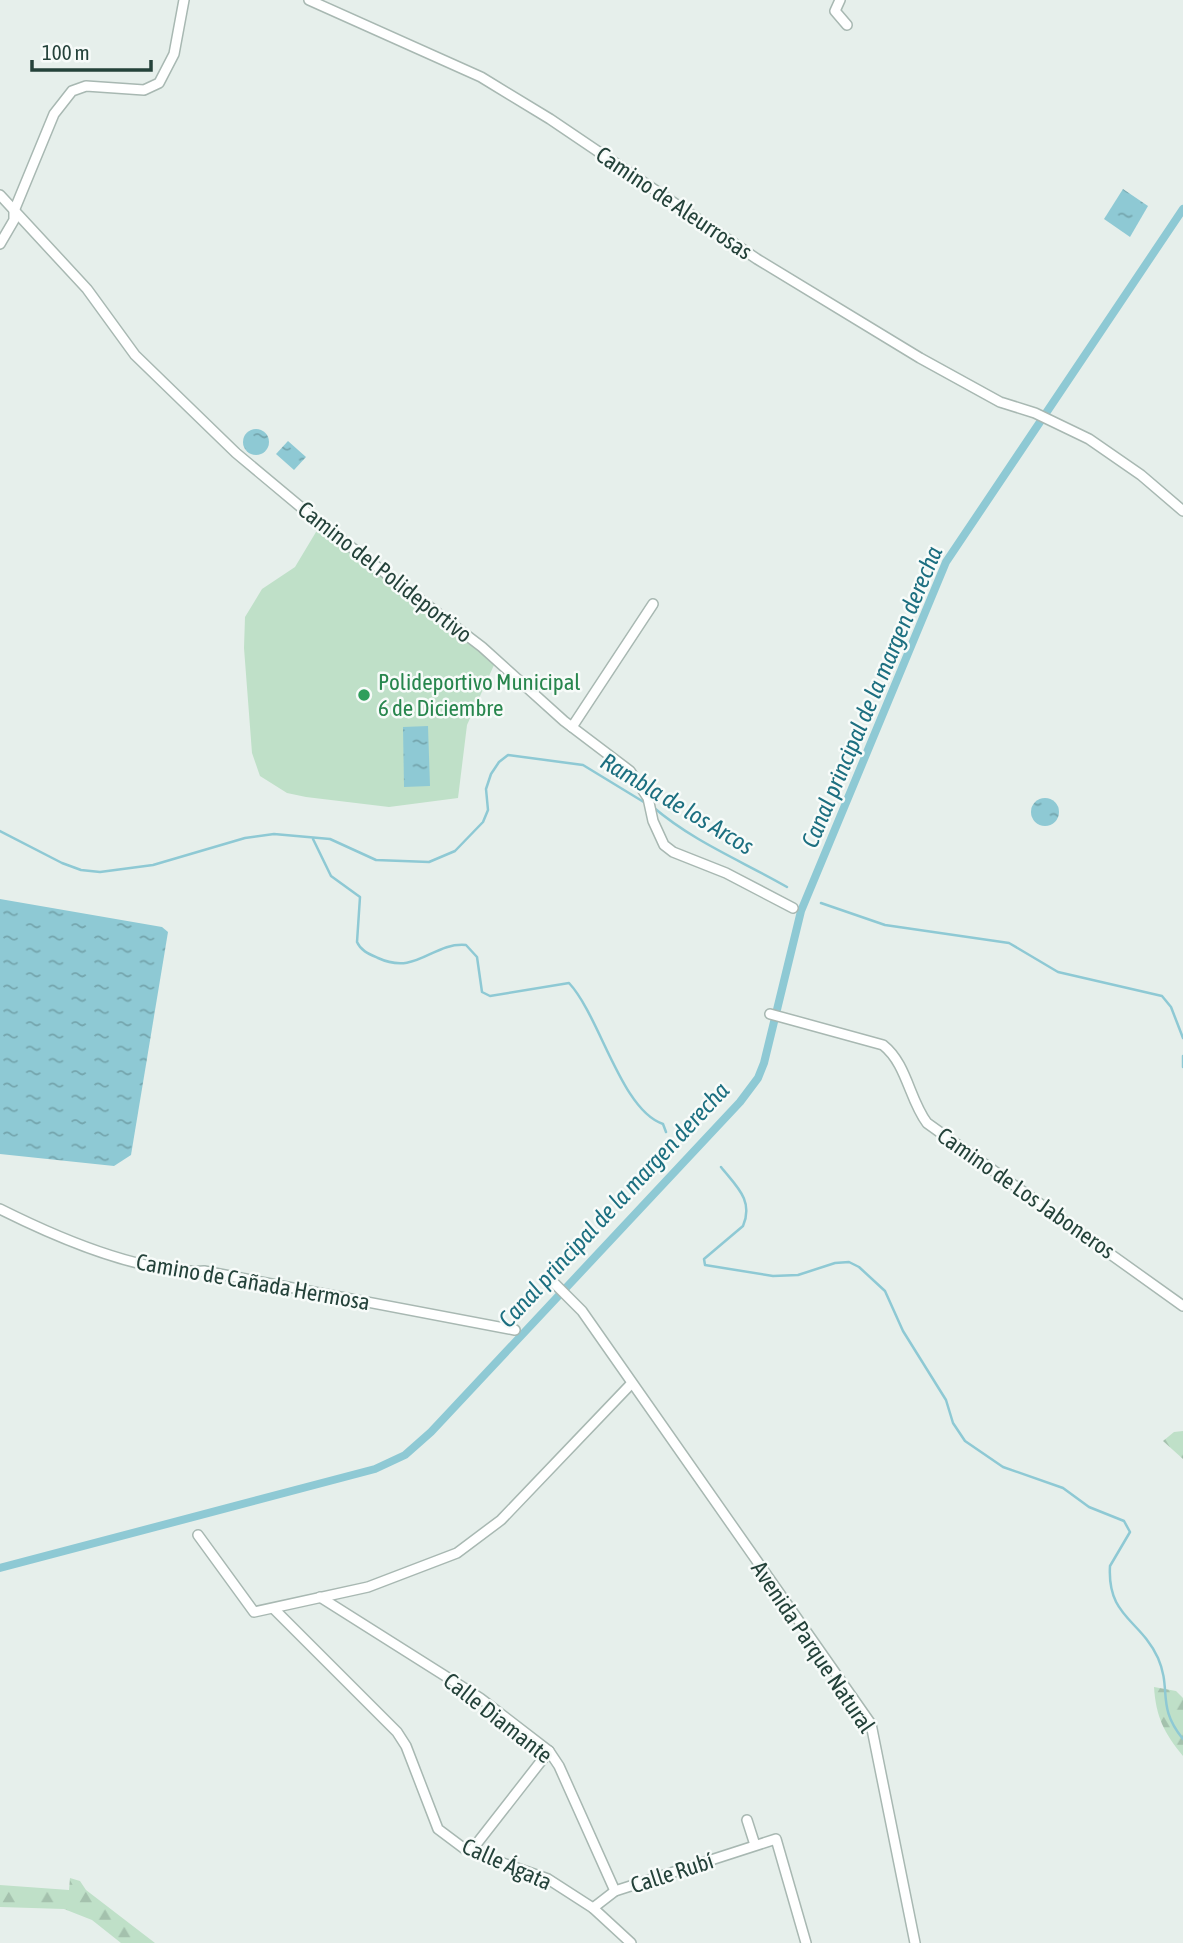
<svg xmlns="http://www.w3.org/2000/svg" width="1183" height="1943" viewBox="0 0 1183 1943" font-family="'Asap Condensed',sans-serif">
  <style>
    .forest { fill: url(#forest-firs) }
    .pitch { fill: #bfe0c8 }
    .water { fill: url(#water-ripples) }
    .lines { fill: none; stroke-linecap: round; stroke-linejoin: round }
    .stream { stroke: #8ec9d4; stroke-width: 2.5 }
    .canal { stroke: #8ec9d4; stroke-width: 8 }
    .minor-casing { stroke: #a8b8b2; stroke-width: 12 }
    .minor { stroke: #fff; stroke-width: 9 }
    .leisure-dot { fill: #2e9e5b; stroke: #f7fbf9; stroke-width: 2.5 }
    .labels { text-anchor: middle; stroke-width: 5; stroke-linejoin: round; paint-order: stroke }
    .street-label { font-size: 23px; fill: #24423a; stroke: #f7fbf9 }
    .leisure-label { font-size: 23px; fill: #27864d; stroke: #f7fbf9; text-anchor: start }
    .water-label { font-size: 24px; font-style: italic; fill: #1c6f80; stroke: #f7fbf9 }
  </style>
  <defs>
    <pattern id="forest-firs" width="22" height="20" patternUnits="userSpaceOnUse" patternTransform="scale(1.75)"><rect width="22" height="20" fill="#bfe0c8"/><path d="M5 1l3.5 6h-7zM16 11l3.5 6h-7z" fill="#a4c1ad"/></pattern>
    <pattern id="water-ripples" width="26" height="14" patternUnits="userSpaceOnUse" patternTransform="scale(1.75)"><rect width="26" height="14" fill="#8ec9d4"/><path d="M2 4q2-2 4 0t4 0M15 11q2-2 4 0t4 0" fill="none" stroke="#74a5ad"/></pattern>
  </defs>
  <rect width="100%" height="100%" fill="#e6efeb"/>
  <!-- forest -->
  <g class="forest">
    <polygon points="1183,1431 1183,1459 1163,1441 1174,1432"/>
    <path d="M 1154,1687 L 1176,1691 L 1183,1698 L 1183,1756 C 1164,1733 1156,1717 1154,1687 Z"/>
    <polygon points="70,1878 80,1881 86,1890 155,1943 121,1943 92,1920 64,1909 0,1907 0,1885 69,1890"/>
  </g>
  <!-- pitch -->
  <polygon class="pitch" points="319,527 457,630 494,665 467,725 458,798 389,807 306,797 287,793 260,776 252,753 244,648 245,617 262,589 295,567"/>
  <!-- water -->
  <g class="water">
    <polygon points="1123,189 1148,206 1130,237 1104,219"/>
    <circle cx="256" cy="442" r="13"/>
    <polygon points="288,441 306,457 294,470 276,454"/>
    <polygon points="428,726 430,786 404,787 403,727"/>
    <circle cx="1045" cy="812" r="14"/>
    <polygon points="0,899 162,927 168,932 131,1155 114,1166 0,1154"/>
  </g>
  <g class="lines">
    <!-- stream -->
    <g class="stream">
      <path d="M 653,807 C 694,842 740,860 787,887"/>
      <polyline points="0,831 62,863 81,870 100,872 153,865 245,838 274,834 330,839 376,860 429,862 455,851 483,822 488,810 486,789 491,774 499,762 508,755 583,765 647,804"/>
      <path d="M 313,839 L 331,876 L 360,897 L 357,942 C 361,951 369,954 378,958 C 417,976 432,942 466,945 L 477,957 L 482,992 L 490,996 L 569,983 C 600,1016 621,1110 663,1124 L 666,1132"/>
      <polyline points="821,903 885,925 1009,943 1058,972 1162,996 1171,1007 1183,1038"/>
      <polyline points="1183,1056 1183,1067"/>
      <path d="M 721,1167 C 736,1186 754,1200 743,1226 L 704,1259 L 705,1265 L 773,1276 L 798,1275 L 835,1263 L 849,1262 L 859,1267 L 885,1291 L 903,1331 L 946,1400 L 953,1423 L 965,1441 L 1003,1467 L 1063,1488 L 1089,1507 L 1124,1521 L 1130,1532 L 1110,1566 C 1107,1617 1140,1619 1158,1658 C 1172,1690 1156,1706 1183,1739"/>
    </g>
    <!-- canal -->
    <polyline class="canal" points="0,1568 375,1469 405,1455 431,1432 740,1102 758,1078 764,1063 801,911 946,562 1183,209"/>
    <defs>
      <g id="minor">
        <polyline points="309,0 481,77 550,119 757,259 920,358 1000,402 1035,413 1089,439 1141,475 1183,511"/>
        <polyline points="840,0 835,11 847,25"/>
        <polyline points="0,195 87,289 135,355 236,453 321,524 482,647 564,721 630,771 648,798 653,821 664,845 673,852 726,873 793,908"/>
        <polyline points="0,244 14,220 14,211 54,114 72,91 86,86 144,90 159,83 174,54 184,0"/>
        <polyline points="572,727 653,604"/>
        <path d="M 770,1014 L 883,1045 C 907,1064 909,1099 927,1123 L 1183,1306"/>
        <path d="M 0,1209 C 56,1237 141,1274 204,1271 L 515,1330"/>
        <polyline points="555,1284 582,1311 871,1724 915,1943"/>
        <polyline points="198,1535 254,1612 368,1587 457,1553 501,1520 631,1384"/>
        <polyline points="320,1597 480,1698 549,1751 559,1766 615,1891"/>
        <polyline points="274,1609 397,1732 406,1746 438,1829 466,1850 548,1879 593,1908 631,1943"/>
        <polyline points="747,1820 755,1845"/>
        <polyline points="471,1851 549,1751"/>
        <polyline points="593,1908 615,1891 776,1839 806,1943"/>
      </g>
    </defs>
    <!-- minor casing -->
    <use href="#minor" class="minor-casing"/>
    <!-- minor -->
    <use href="#minor" class="minor"/>
  </g>
  <!-- markers -->
  <circle class="leisure-dot" cx="364" cy="695" r="7"/>
  <g class="labels">
    <!-- street labels -->
    <g class="street-label">
      <text transform="translate(674 203) rotate(34)" y="8">Camino de Aleurrosas</text>
      <text transform="translate(385 572) rotate(38)" y="8">Camino del Polideportivo</text>
      <text transform="translate(1026 1193) rotate(35)" y="8">Camino de Los Jaboneros</text>
      <text transform="translate(253 1282) rotate(10)" y="8">Camino de Cañada Hermosa</text>
      <text transform="translate(813 1647) rotate(56)" y="8">Avenida Parque Natural</text>
      <text transform="translate(498 1718) rotate(38)" y="8">Calle Diamante</text>
      <text transform="translate(507 1864) rotate(24)" y="8">Calle Ágata</text>
      <text transform="translate(672 1873) rotate(-18)" y="8">Calle Rubí</text>
    </g>
    <!-- leisure labels -->
    <g class="leisure-label">
      <text x="378" y="690">Polideportivo Municipal<tspan x="378" dy="26">6 de Diciembre</tspan></text>
    </g>
    <!-- water labels -->
    <g class="water-label">
      <text transform="translate(872 697) rotate(-67)" y="8">Canal principal de la margen derecha</text>
      <text transform="translate(677 804) rotate(31)" y="8">Rambla de los Arcos</text>
      <text transform="translate(614 1205) rotate(-47)" y="8">Canal principal de la margen derecha</text>
    </g>
  </g>
  <!-- scale -->
  <path d="M32 60v10h119v-10" fill="none" stroke="#24423a" stroke-width="3.5"/>
  <text x="42" y="60" font-size="21" fill="#24423a" stroke="#f7fbf9" stroke-width="5" paint-order="stroke">100 m</text>
</svg>
